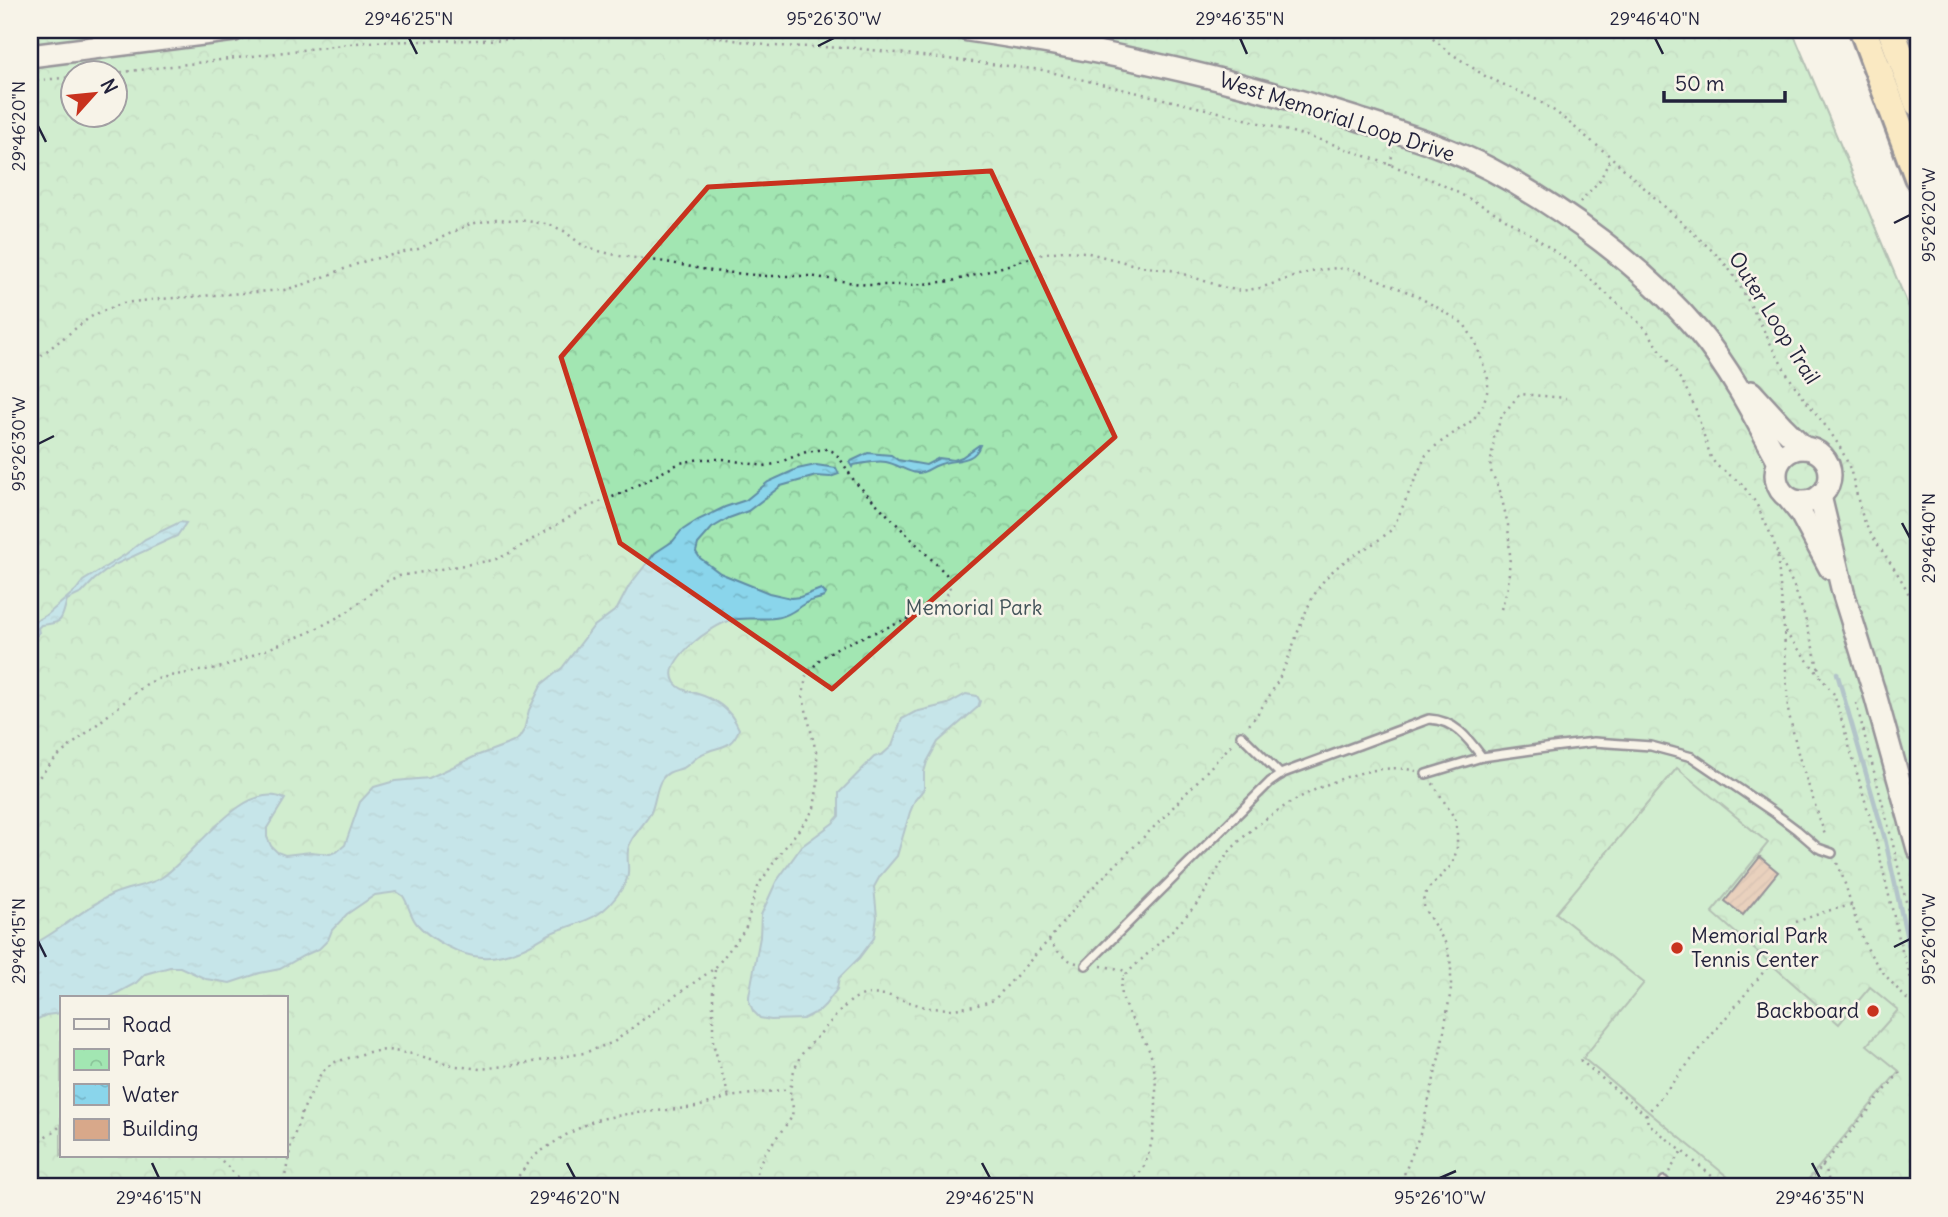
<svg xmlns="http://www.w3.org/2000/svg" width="1948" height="1217" viewBox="0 0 1948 1217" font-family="Delius,sans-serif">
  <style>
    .park { fill: url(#park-crowns); stroke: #628476; stroke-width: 2; fill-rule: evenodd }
    .pitch { fill: #a2e6b2; stroke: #628476; stroke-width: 2 }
    .water { fill: url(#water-ripples); stroke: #608da5; stroke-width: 2 }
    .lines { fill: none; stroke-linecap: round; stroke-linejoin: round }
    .stream { stroke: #608da5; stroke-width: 4.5 }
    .building { fill: url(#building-hatch); stroke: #22223b; stroke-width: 2 }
    .lane-casing { stroke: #22223b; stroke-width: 12 }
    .secondary-casing { stroke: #22223b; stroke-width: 26 }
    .highway-casing { stroke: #22223b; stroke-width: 32 }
    .path { stroke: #22223b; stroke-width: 2.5; stroke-dasharray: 2 5; stroke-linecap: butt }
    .lane { stroke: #f7f3e8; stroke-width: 7 }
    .secondary { stroke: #f7f3e8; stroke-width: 21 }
    .highway { stroke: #fcde96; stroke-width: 26 }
    .marked { fill: none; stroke: #c8321e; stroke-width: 5; stroke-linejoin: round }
    .ticks { fill: none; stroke: #22223b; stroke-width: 2.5 }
    .poi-dot { fill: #c8321e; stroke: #f7f3e8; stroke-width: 2.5 }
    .labels { text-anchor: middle; stroke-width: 5; stroke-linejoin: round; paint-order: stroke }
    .street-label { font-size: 21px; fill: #22223b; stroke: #f7f3e8 }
    .park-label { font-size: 21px; fill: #425359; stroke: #f7f3e8 }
    .poi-label { font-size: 21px; fill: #22223b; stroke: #f7f3e8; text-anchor: start }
    .neatline { fill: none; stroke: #22223b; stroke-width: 2.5 }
    .ticks-label { font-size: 18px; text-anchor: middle; fill: #22223b }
  </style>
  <defs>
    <pattern id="park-crowns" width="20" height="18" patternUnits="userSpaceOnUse" patternTransform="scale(1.75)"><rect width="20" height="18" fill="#a2e6b2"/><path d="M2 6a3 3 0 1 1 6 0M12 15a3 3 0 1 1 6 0" fill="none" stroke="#8bc59a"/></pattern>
    <pattern id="water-ripples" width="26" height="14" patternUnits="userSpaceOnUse" patternTransform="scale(1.75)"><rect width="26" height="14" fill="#8ad5eb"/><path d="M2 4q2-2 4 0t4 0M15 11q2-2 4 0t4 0" fill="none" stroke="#77b7ca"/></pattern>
    <pattern id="building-hatch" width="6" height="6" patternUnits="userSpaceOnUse" patternTransform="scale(1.75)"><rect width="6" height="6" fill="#d8a88a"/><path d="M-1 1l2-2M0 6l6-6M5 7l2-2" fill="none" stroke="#b99078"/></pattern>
  </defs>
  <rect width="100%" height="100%" fill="#f7f3e8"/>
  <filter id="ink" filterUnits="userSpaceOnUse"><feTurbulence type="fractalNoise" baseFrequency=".0143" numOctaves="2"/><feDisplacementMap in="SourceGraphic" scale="14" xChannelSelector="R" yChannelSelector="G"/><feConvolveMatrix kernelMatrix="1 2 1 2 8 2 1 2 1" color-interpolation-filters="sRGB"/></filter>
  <g filter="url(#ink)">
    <!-- park -->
    <path class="park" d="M 30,30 L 1792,30 L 1918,329 L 1918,1187 L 30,1187 ZM 74,74 L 116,74 L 116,116 L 74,116 ZM 61,998 L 285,998 L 285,1156 L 61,1156 Z"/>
    <!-- pitch -->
    <polygon class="pitch" points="1677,768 1768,843 1712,912 1839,1024 1870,987 1898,1010 1867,1045 1899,1071 1802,1187 1740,1187 1583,1058 1644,983 1556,913"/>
    <!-- water -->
    <g class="water">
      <path d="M 979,445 L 980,445 C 973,465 953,458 938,465 C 931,467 925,474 917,473 C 907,472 897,464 886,462 C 875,460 864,464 853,465 L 852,467 L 849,462 L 868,453 L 891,455 L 898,460 L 926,465 L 939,458 L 954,460 L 962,457 Z"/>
      <path d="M 816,465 L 836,468 L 839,474 L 830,477 L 816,476 L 781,486 L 748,511 L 729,518 L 712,528 L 698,544 L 696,552 L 700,558 L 720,573 L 769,593 L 791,598 L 800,597 L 821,589 L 826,594 L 824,597 C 819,599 813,600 808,602 C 798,607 791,615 780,617 C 764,621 747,616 731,620 C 713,625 660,661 675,683 C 680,690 688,691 695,693 C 715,699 730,708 739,729 C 731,751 718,745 702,754 C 696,757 691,763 685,767 C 677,771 668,770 662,779 C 655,789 656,803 650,814 C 644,825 630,837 628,850 C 626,867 633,873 621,890 C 602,919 586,920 556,931 C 543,936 532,946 518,950 C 508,954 493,958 482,957 C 462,957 430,939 417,924 C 410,916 409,905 403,896 L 397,892 L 375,895 L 347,914 L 332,930 L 328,940 L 319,949 L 303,956 L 280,969 L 260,973 L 230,983 L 206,979 L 180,967 L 170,967 L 145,974 L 136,983 L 108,998 L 61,998 L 61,1013 L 46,1015 L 30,1023 L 30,946 C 59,932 82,909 111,895 C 127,887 145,887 161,878 C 193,858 242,778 285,799 L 267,828 L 267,837 L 271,846 L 277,852 L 285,855 L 311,852 L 330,854 L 338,851 L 345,845 L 360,802 L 374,787 L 395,781 L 429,778 L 476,756 L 511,743 L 519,738 L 524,730 L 529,710 L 542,684 L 562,668 L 593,627 L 617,609 L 629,586 L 655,553 L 673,541 L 681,531 L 698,520 L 725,507 L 746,500 L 768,482 L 797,469 Z"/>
      <path d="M 180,522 L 186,523 L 177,536 L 114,565 L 94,580 L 82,593 L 67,600 C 61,619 65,623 41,625 L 38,628 L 39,633 L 34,638 L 30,651 L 30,624 L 48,614 L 76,590 L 83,581 L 126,554 L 145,539 Z"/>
      <polygon points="966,694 977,696 980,701 978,707 938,742 927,762 924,772 924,789 915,800 910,812 897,856 880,876 874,887 877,917 874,938 859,958 839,978 837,989 825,1005 819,1011 803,1019 771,1020 760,1018 753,1011 749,1001 749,996 760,937 761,915 776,882 802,846 833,823 839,816 839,793 874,757 883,754 892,746 902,719 915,712 948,704"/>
    </g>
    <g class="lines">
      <!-- stream -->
      <polyline class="stream" points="1837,673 1885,839 1916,979"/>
    </g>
    <!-- building -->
    <polygon class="building" points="1760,857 1778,872 1743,915 1725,901"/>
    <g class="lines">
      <defs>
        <g id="lane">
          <polyline points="1241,735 1281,775"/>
          <polyline points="1426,774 1482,757 1553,747 1594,742 1651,746 1692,757 1773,812 1797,830 1818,848 1832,853"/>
          <path d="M 1086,965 L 1270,782 L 1283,773 L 1429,719 C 1454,720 1468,738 1482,757"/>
          <polyline points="1664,1181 1668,1187"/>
        </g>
        <g id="secondary">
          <path d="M 968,30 C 1098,49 1226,77 1351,117 C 1397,132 1446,146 1490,169 C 1563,208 1644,267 1698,331 C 1731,370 1755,417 1779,462"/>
          <polyline points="30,56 234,30"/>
          <polyline points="1751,392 1783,427 1804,448"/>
          <circle cx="1803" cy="475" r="27"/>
          <polyline points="1820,496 1843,592 1876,698 1918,849"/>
          <polyline points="1789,499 1801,514 1830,568"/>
        </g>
        <g id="highway">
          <polyline points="1863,30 1918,177"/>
          <polyline points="1891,30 1918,103"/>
        </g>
      </defs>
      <!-- lane casing -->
      <use href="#lane" class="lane-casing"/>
      <!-- secondary casing -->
      <use href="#secondary" class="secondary-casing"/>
      <!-- highway casing -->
      <use href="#highway" class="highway-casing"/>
      <!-- path -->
      <g class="path">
        <polyline points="533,30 534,39"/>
        <path d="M 1422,30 L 1449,52 L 1485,76 L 1537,100 L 1556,112 L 1611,157 L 1719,257 L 1729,269 C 1752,303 1768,342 1789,377 C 1806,404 1830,427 1844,455 C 1856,478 1856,504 1867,527 C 1881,553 1904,577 1913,605 C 1924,636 1908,669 1918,700"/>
        <polyline points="107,74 366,42 534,39 641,33 703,35 771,46 854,48 1042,70 1231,115 1324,141 1435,181 1487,208 1529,233 1579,269 1646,329 1683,383 1695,407 1711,458 1717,466 1741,483 1756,503 1772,537 1777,552 1784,629 1788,710 1799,757 1826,838"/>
        <polyline points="30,81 74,77"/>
        <polyline points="1390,165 1393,151"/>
        <polyline points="1580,202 1600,180 1611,157"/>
        <path d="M 30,364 L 89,318 L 100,312 L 123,303 L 160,299 L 284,290 L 305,284 L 365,261 L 418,249 L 470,224 L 496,219 L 527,221 L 551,225 L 564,231 L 582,245 L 590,249 L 620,256 L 666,262 L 712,271 L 766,276 L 810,276 L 867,285 L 912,285 L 952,281 L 983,273 L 1046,253 L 1062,251 L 1085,252 L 1139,266 L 1171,270 L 1226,288 L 1241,291 L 1260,288 L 1302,274 L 1320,270 L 1337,268 L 1355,270 L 1415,295 L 1440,309 L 1464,324 L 1476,343 L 1488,379 L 1488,389 L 1483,405 L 1473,420 L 1438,444 L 1426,455 L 1393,528 C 1371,550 1342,556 1322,583 C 1304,607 1297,638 1285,666 C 1276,687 1263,707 1249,725"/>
        <polyline points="1778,555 1793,584 1804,614 1820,674"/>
        <polyline points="1501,609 1508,587 1510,555 1508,525 1500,491 1490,469 1494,438 1502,415 1520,394 1566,398"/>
        <polyline points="1785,632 1834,694 1873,828 1903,955 1918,999"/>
        <polyline points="1856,703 1892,840 1918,954"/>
        <polyline points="30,787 57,757 145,685 157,679 170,676 223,667 310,632 346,613 385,582 399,576 494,560 506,555 585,508 620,494 680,463 700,459 723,459 764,466 775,464 806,452 825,449 832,451 839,457 855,482 946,574 950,589 942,604 934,609 840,646 820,659 806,676 803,697 817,756 818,783 814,808 808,818 779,855 761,881 755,893 746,927 741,935 715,968 659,1007 614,1042 584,1053 522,1064 480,1069 456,1066 413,1054 387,1050 369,1052 332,1063 321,1073 302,1112 291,1145 283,1187"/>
        <path d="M 1837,863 C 1848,887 1852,913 1862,937 C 1873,965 1895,986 1915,1008 L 1918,1017"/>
        <polyline points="1796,922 1827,911 1852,905"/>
        <path d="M 1049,940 C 1056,950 1064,960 1077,963"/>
        <polyline points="1101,966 1120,969 1124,971 1124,976"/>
        <polyline points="715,970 713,986 713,1043 729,1097"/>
        <polyline points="1580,1060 1646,1115 1648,1123 1725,1187"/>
        <polyline points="1646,1115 1770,964"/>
        <polyline points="30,1150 37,1142 61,1126"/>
        <polyline points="217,1156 238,1177 253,1187"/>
        <polyline points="1822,1166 1826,1169 1830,1187"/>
        <polyline points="1669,1172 1682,1151"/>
        <polyline points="510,1187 534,1156 564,1136 595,1120 627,1114 697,1107 729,1097 790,1089"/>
        <polyline points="753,1187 759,1166 764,1154 792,1117 793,1108 790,1094 792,1076 800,1056 842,1009 853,999 866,994 887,995 928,1008 953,1009 974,1006 994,1000 1049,940 1081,899 1162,819 1233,743"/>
        <path d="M 1124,1187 C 1131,1182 1139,1175 1143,1168 C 1157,1140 1161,1079 1149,1050 C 1140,1028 1113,1001 1124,976 C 1147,954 1172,932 1193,908 C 1209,891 1216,868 1231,850 C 1267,808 1361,756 1416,771"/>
        <polyline points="1399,1187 1422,1129 1441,1049 1451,989 1451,965 1446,944 1425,910 1423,901 1427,890 1449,868 1454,860 1457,847 1457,834 1455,819 1432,782"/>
        <polyline points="1805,1187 1901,1071"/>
        <polyline points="1883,1187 1890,1179"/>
      </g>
      <!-- lane -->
      <use href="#lane" class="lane"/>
      <!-- secondary -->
      <use href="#secondary" class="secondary"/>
      <!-- highway -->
      <use href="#highway" class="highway"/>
    </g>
  </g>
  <!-- marked area -->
  <path d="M0 0H1948V1217H0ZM 991,171 L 1115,437 L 832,689 L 620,543 L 561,357 L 708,187 Z" fill="#f7f3e8" fill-opacity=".55" fill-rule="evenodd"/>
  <path class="marked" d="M 991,171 L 1115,437 L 832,689 L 620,543 L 561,357 L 708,187 Z"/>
  <!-- ticks -->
  <path class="ticks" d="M 409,38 L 417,54M 1240,38 L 1247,54M 1655,38 L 1663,54M 818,46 L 834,38M 38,126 L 46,142M 1894,223 L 1910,215M 38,444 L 54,436M 1902,523 L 1910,538M 38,941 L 46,957M 1894,947 L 1910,939M 152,1163 L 159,1178M 567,1163 L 575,1178M 982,1163 L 990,1178M 1812,1163 L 1820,1178M 1440,1178 L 1456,1171"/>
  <!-- markers -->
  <g class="poi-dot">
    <circle cx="1677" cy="948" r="7"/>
    <circle cx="1873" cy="1011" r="7"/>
  </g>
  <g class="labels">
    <!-- street labels -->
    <g class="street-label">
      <text transform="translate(1337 117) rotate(18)" y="7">West Memorial Loop Drive</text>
      <text transform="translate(1774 318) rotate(58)" y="7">Outer Loop Trail</text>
    </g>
    <!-- park labels -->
    <g class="park-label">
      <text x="974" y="615">Memorial Park</text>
    </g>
    <!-- poi labels -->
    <g class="poi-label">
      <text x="1691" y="943">Memorial Park<tspan x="1691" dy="24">Tennis Center</tspan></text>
      <text x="1859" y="1018" text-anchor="end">Backboard</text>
    </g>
  </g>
  <!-- margin -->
  <rect width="1948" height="1217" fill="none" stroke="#f7f3e8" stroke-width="77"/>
  <!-- legend -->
  <rect x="60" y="996" width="228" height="161" fill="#f7f3e8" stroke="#a29fa3" stroke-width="2"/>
  <rect x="74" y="1019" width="35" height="10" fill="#f7f3e8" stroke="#a29fa3" stroke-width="2"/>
  <text x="122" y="1032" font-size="21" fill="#22223b">Road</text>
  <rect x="74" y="1049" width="35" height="21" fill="url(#park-crowns)" stroke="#a29fa3" stroke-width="2"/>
  <text x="122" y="1066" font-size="21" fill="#22223b">Park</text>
  <rect x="74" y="1084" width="35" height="21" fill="url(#water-ripples)" stroke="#a29fa3" stroke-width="2"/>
  <text x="122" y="1102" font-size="21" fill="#22223b">Water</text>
  <rect x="74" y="1119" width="35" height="21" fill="#d8a88a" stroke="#a29fa3" stroke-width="2"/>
  <text x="122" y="1136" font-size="21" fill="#22223b">Building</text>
  <!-- north arrow -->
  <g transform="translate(94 94) rotate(63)"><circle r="33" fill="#f7f3e8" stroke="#a29fa3" stroke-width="2"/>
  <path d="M0-5L12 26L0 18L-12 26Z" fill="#c8321e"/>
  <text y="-10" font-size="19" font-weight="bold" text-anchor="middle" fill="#22223b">N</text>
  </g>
  <!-- scale -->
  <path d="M1664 91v10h121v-10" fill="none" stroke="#22223b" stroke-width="3.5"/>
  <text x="1675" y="91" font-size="21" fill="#22223b" stroke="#f7f3e8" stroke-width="5" paint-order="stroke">50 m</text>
  <rect x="38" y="38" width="1872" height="1140" class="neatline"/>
  <g class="ticks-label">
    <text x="409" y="25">29°46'25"N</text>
    <text x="834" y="25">95°26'30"W</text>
    <text x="1240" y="25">29°46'35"N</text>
    <text x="1655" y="25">29°46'40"N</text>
    <text transform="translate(19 126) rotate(-90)" y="6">29°46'20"N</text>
    <text transform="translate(1929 215) rotate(-90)" y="6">95°26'20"W</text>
    <text transform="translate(19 444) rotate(-90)" y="6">95°26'30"W</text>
    <text transform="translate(1929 538) rotate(-90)" y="6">29°46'40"N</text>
    <text transform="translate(1929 939) rotate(-90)" y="6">95°26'10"W</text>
    <text transform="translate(19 941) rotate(-90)" y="6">29°46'15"N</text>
    <text x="159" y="1204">29°46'15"N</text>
    <text x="575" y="1204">29°46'20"N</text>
    <text x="990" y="1204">29°46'25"N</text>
    <text x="1440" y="1204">95°26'10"W</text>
    <text x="1820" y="1204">29°46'35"N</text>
  </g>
</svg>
